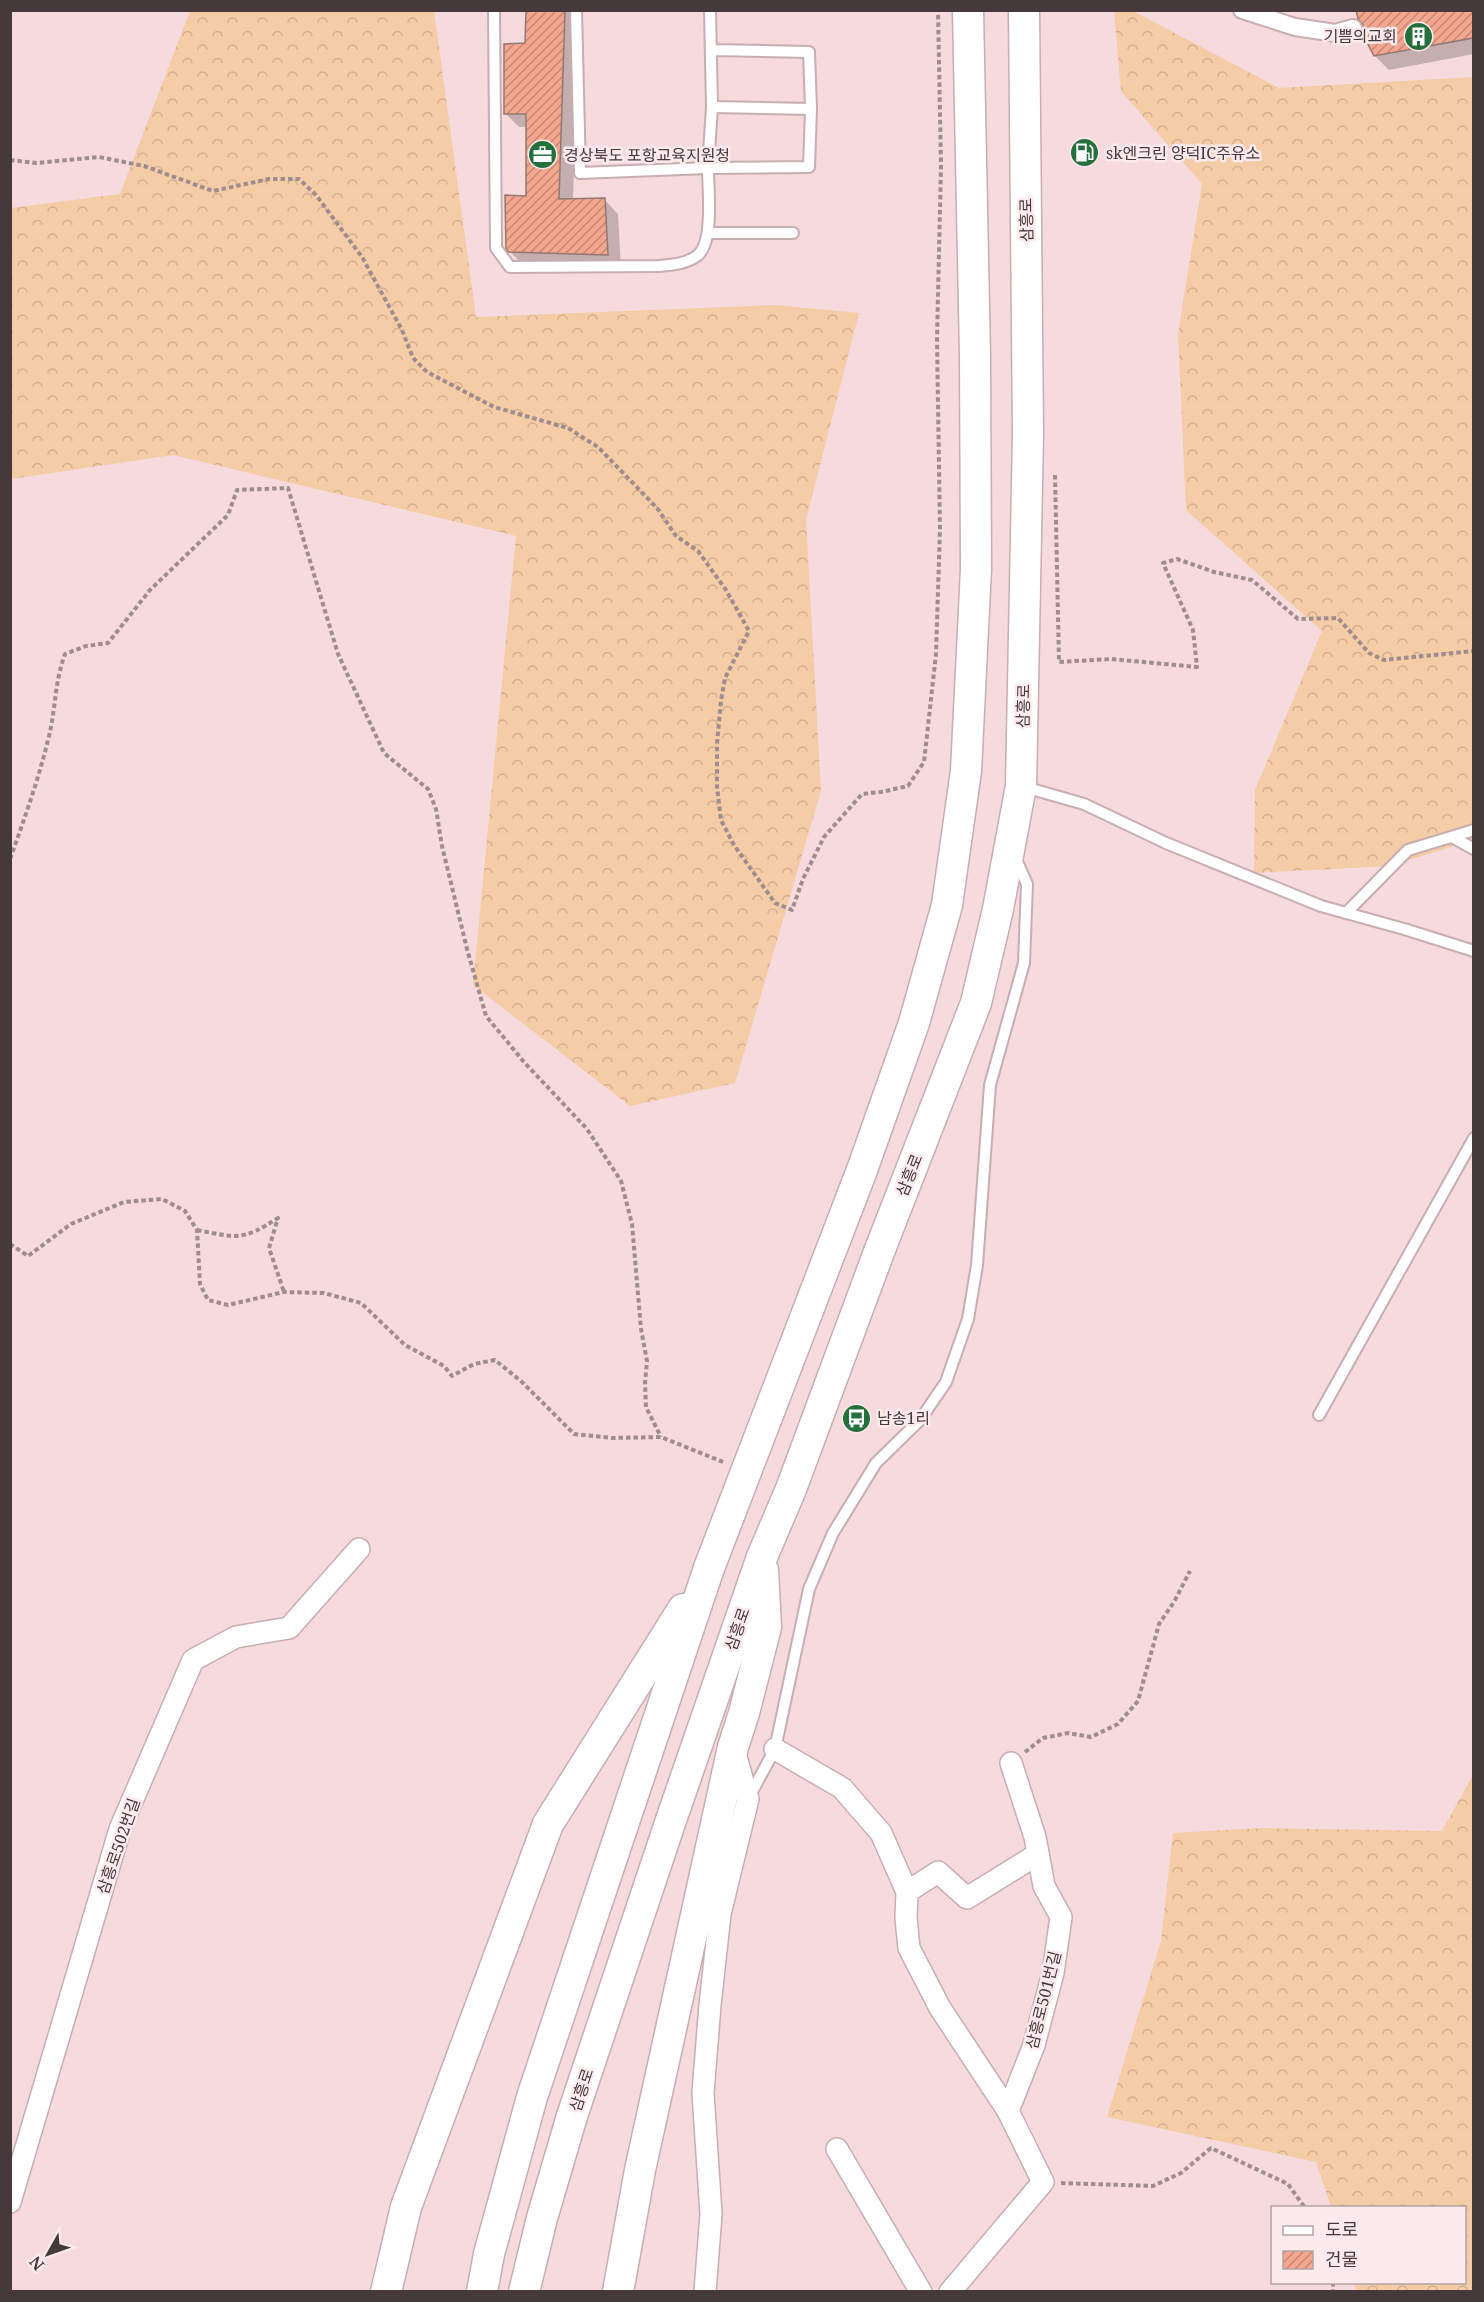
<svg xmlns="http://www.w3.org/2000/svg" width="1484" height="2302" viewBox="0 0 1484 2302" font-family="'Noto Serif','Noto Sans KR',serif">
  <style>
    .forest { fill: url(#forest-crowns) }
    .shadow { fill: #0003 }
    .building { fill: url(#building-hatch); stroke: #917972; stroke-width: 1.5 }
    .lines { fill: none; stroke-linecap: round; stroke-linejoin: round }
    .service-casing { stroke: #c8adb1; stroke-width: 14 }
    .pedestrian-casing { stroke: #c8adb1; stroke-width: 20 }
    .minor-casing { stroke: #c8adb1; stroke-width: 24 }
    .secondary-casing { stroke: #c8adb1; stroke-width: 33 }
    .path { stroke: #a08c8e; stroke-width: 4; stroke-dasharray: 4.5 3; stroke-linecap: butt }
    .service { stroke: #fff; stroke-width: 10 }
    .pedestrian { stroke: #fff; stroke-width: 16 }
    .minor { stroke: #fff; stroke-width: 21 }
    .secondary { stroke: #fff; stroke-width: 30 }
    .labels { text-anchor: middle; stroke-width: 5; stroke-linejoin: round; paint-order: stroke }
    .poi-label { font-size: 16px; fill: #45393b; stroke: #fceaec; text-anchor: start }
    .street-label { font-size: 16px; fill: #45393b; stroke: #fceaec }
  </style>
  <defs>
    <pattern id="forest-crowns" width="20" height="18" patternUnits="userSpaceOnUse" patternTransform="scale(1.5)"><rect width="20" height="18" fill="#f4cca6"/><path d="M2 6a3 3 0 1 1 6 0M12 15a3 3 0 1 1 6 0" fill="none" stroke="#d3b090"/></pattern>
    <pattern id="building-hatch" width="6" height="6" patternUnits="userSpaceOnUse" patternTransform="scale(1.5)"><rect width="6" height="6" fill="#f4a68f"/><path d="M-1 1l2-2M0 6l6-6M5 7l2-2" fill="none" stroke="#c78876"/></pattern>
  </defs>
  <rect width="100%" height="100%" fill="#f6dadd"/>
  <!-- forest -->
  <g class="forest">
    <polygon points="190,11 434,11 476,317 774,305 859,313 806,520 821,791 735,1083 630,1106 473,985 516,536 173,455 11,479 11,208 120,194"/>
    <polygon points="1114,11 1133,11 1279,88 1473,77 1473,840 1390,866 1254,873 1255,790 1322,631 1186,510 1178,334 1202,184 1121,91"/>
    <polygon points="1473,1775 1473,2291 1357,2291 1354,2283 1464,2282 1464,2208 1331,2207 1316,2162 1107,2117 1161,1941 1173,1833 1262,1828 1442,1831"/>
  </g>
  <!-- shadow -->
  <g class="shadow">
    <polygon points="528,10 579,10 573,200 605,200 618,214 621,269 524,265 509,251 527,198 527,127 519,127 505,113 527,44"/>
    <polygon points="1357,10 1474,10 1474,54 1389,70 1375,56 1364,24"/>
  </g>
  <!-- building -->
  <g class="building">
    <polygon points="526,10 565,10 559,199 605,198 608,255 508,252 506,249 505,195 526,196 526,114 504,114 504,44 525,43"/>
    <polygon points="1356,10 1473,10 1473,38 1374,56 1362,33 1363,25 1358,19"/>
  </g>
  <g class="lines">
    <defs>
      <g id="service">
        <path d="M 494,10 L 496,248 L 510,267 L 658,266 C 671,265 687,264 698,255 C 714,241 708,189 708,168 L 580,173 L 576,10"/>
        <polyline points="710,10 712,107 708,168 809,167 811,109 809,52 712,50"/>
        <polyline points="712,107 811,109"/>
        <polyline points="708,233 793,233"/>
        <polyline points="1021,786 1084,804 1166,843 1321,906 1404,929 1474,951"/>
        <polyline points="1452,837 1474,849"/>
        <polyline points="1346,913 1408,850 1474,830"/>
        <polyline points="1319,1415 1474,1138"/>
        <polyline points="748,1799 775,1749 809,1589 833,1533 876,1463 920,1420 946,1382 968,1319 977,1265 990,1085 1024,963 1027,884 1015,857"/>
      </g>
      <polyline id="pedestrian" points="1242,10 1295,27 1335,33 1353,28"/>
      <g id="minor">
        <polyline points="775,1749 842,1788 881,1833 907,1892 906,1918 909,1948 940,2008 1008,2111"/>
        <polyline points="907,1892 938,1872 967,1898 1038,1854"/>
        <polyline points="837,2149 921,2292"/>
        <polyline points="10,2202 120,1829 193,1660 236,1637 289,1628 359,1549"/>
        <polyline points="705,2292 711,2214 703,2093 710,2005 720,1914 748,1799 734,1750"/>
        <polyline points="950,2292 1043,2182 1008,2111 1034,2045 1053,1973 1061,1917 1044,1886 1035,1837 1011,1763"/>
      </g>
      <g id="secondary">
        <polyline points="386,2292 406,2207 548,1824 683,1609"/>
        <polyline points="482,2292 489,2254 532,2097 709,1568 862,1170 914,1023 947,905 966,771 976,569 975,356 968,10"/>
        <polyline points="524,2292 542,2218 572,2116 670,1823 762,1557 791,1489 879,1252 976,1003 998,909 1021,786 1028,434 1024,10"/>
        <polyline points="618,2292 640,2170 733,1747 744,1713 766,1627 763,1570"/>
      </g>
    </defs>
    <!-- service casing -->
    <use href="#service" class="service-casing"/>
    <!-- pedestrian casing -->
    <use href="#pedestrian" class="pedestrian-casing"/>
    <!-- minor casing -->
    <use href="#minor" class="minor-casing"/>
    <!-- secondary casing -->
    <use href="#secondary" class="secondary-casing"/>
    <!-- path -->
    <g class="path">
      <polyline points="10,160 36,163 99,157 144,166 213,191 269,179 299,179 316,195 362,257 402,330 413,358 427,372 494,407 568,428 598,447 657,508 676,536 698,551 726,590 749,631 725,678 721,700 717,744 717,787 721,820 734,845 775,903 792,910 803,879 824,837 862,794 881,792 908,786 924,762 936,654 940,529 937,339 941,166 938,10"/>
      <polyline points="1055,475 1059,662 1111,659 1197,667 1193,630 1163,563 1177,559 1214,572 1252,580 1298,619 1338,618 1369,653 1384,660 1474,651"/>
      <path d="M 10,859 C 24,820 38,781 48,740 C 56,710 54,684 65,654 L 86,646 L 108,643 L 150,590 L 228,515 L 237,490 L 288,488 L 338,654 L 384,753 L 428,789 L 436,809 L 442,846 L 467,949 L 486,1016 L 524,1062 L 587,1129 L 621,1181 L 632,1224 L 641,1329 L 647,1361 L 645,1383 L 646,1407 L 661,1437"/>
      <path d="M 197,1230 C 238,1238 242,1241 278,1218 L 269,1248 L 284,1292"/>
      <polyline points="10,1244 28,1256 71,1224 124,1202 162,1199 185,1211 197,1230 200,1284 208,1300 228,1305 284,1292 324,1293 361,1303 405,1345 444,1366 452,1376 474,1364 495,1360 522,1382 574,1434 612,1438 661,1437 723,1462"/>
      <polyline points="1025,1752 1043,1738 1068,1733 1091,1737 1118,1724 1138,1701 1159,1624 1174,1602 1190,1571"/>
      <polyline points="1061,2183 1153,2186 1181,2173 1211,2148 1288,2184 1305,2208"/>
      <polyline points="1333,2282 1333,2292"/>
    </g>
    <!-- service -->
    <use href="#service" class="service"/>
    <!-- pedestrian -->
    <use href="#pedestrian" class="pedestrian"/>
    <!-- minor -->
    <use href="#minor" class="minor"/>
    <!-- secondary -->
    <use href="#secondary" class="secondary"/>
  </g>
  <!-- icons -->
  <defs>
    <symbol id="building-disc" viewBox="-11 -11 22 22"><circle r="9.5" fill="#256f3d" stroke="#fceaec"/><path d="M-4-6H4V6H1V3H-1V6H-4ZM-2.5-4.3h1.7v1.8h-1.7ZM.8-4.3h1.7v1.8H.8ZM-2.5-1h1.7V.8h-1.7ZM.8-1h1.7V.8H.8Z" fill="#fff"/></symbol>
    <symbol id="fuel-disc" viewBox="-11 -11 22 22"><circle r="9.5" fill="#256f3d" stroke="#fceaec"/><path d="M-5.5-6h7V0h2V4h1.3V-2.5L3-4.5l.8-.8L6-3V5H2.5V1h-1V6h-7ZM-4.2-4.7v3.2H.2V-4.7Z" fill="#fff"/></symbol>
    <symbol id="office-disc" viewBox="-11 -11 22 22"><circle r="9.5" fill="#256f3d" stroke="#fceaec"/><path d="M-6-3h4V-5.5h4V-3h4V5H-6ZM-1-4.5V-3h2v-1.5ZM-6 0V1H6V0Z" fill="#fff"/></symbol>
    <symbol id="bus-disc" viewBox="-11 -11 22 22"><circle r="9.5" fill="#256f3d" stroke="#fceaec"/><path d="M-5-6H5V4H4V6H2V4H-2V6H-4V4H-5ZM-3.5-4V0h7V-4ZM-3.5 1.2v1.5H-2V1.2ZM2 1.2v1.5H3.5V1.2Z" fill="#fff"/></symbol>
  </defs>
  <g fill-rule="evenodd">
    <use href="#building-disc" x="1402" y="20" width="33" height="33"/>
    <use href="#fuel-disc" x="1068" y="136" width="33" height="33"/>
    <use href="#office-disc" x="526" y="138" width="33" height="33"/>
    <use href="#bus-disc" x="840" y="1402" width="33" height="33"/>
  </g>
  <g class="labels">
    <!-- poi labels -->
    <g class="poi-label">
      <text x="1397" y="42" text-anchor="end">기쁨의교회</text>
      <text x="1106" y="159">sk엔크린 양덕IC주유소</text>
      <text x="564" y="161">경상북도 포항교육지원청</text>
      <text x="877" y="1424">남송1리</text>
    </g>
    <!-- street labels -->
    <g class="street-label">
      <text transform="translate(1026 220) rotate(-91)" y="6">삼흥로</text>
      <text transform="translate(1023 706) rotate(-89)" y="6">삼흥로</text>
      <text transform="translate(909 1175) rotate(-68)" y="6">삼흥로</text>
      <text transform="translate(737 1629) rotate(-71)" y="6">삼흥로</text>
      <text transform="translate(118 1846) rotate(-71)" y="6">삼흥로502번길</text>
      <text transform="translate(1043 2000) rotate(-76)" y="6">삼흥로501번길</text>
      <text transform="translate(581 2090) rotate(-72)" y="6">삼흥로</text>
    </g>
  </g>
  <!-- border -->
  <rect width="1484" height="2302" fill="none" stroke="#45393b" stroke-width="24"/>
  <!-- legend -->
  <rect x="1271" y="2206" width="195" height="78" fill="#fceaec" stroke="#b3a3a5" stroke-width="1.5"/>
  <rect x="1283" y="2226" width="30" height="9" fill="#ffffff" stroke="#b3a3a5" stroke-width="1.5"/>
  <text x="1325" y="2236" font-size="18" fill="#45393b">도로</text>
  <rect x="1283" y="2251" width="30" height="18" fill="url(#building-hatch)" stroke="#b3a3a5" stroke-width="1.5"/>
  <text x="1325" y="2266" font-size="18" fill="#45393b">건물</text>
  <!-- north arrow -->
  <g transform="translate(48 2254) rotate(230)" stroke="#fceaec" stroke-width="4.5" paint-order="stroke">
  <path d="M0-4.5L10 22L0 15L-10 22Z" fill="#45393b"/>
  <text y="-9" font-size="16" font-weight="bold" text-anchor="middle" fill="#45393b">N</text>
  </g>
</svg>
